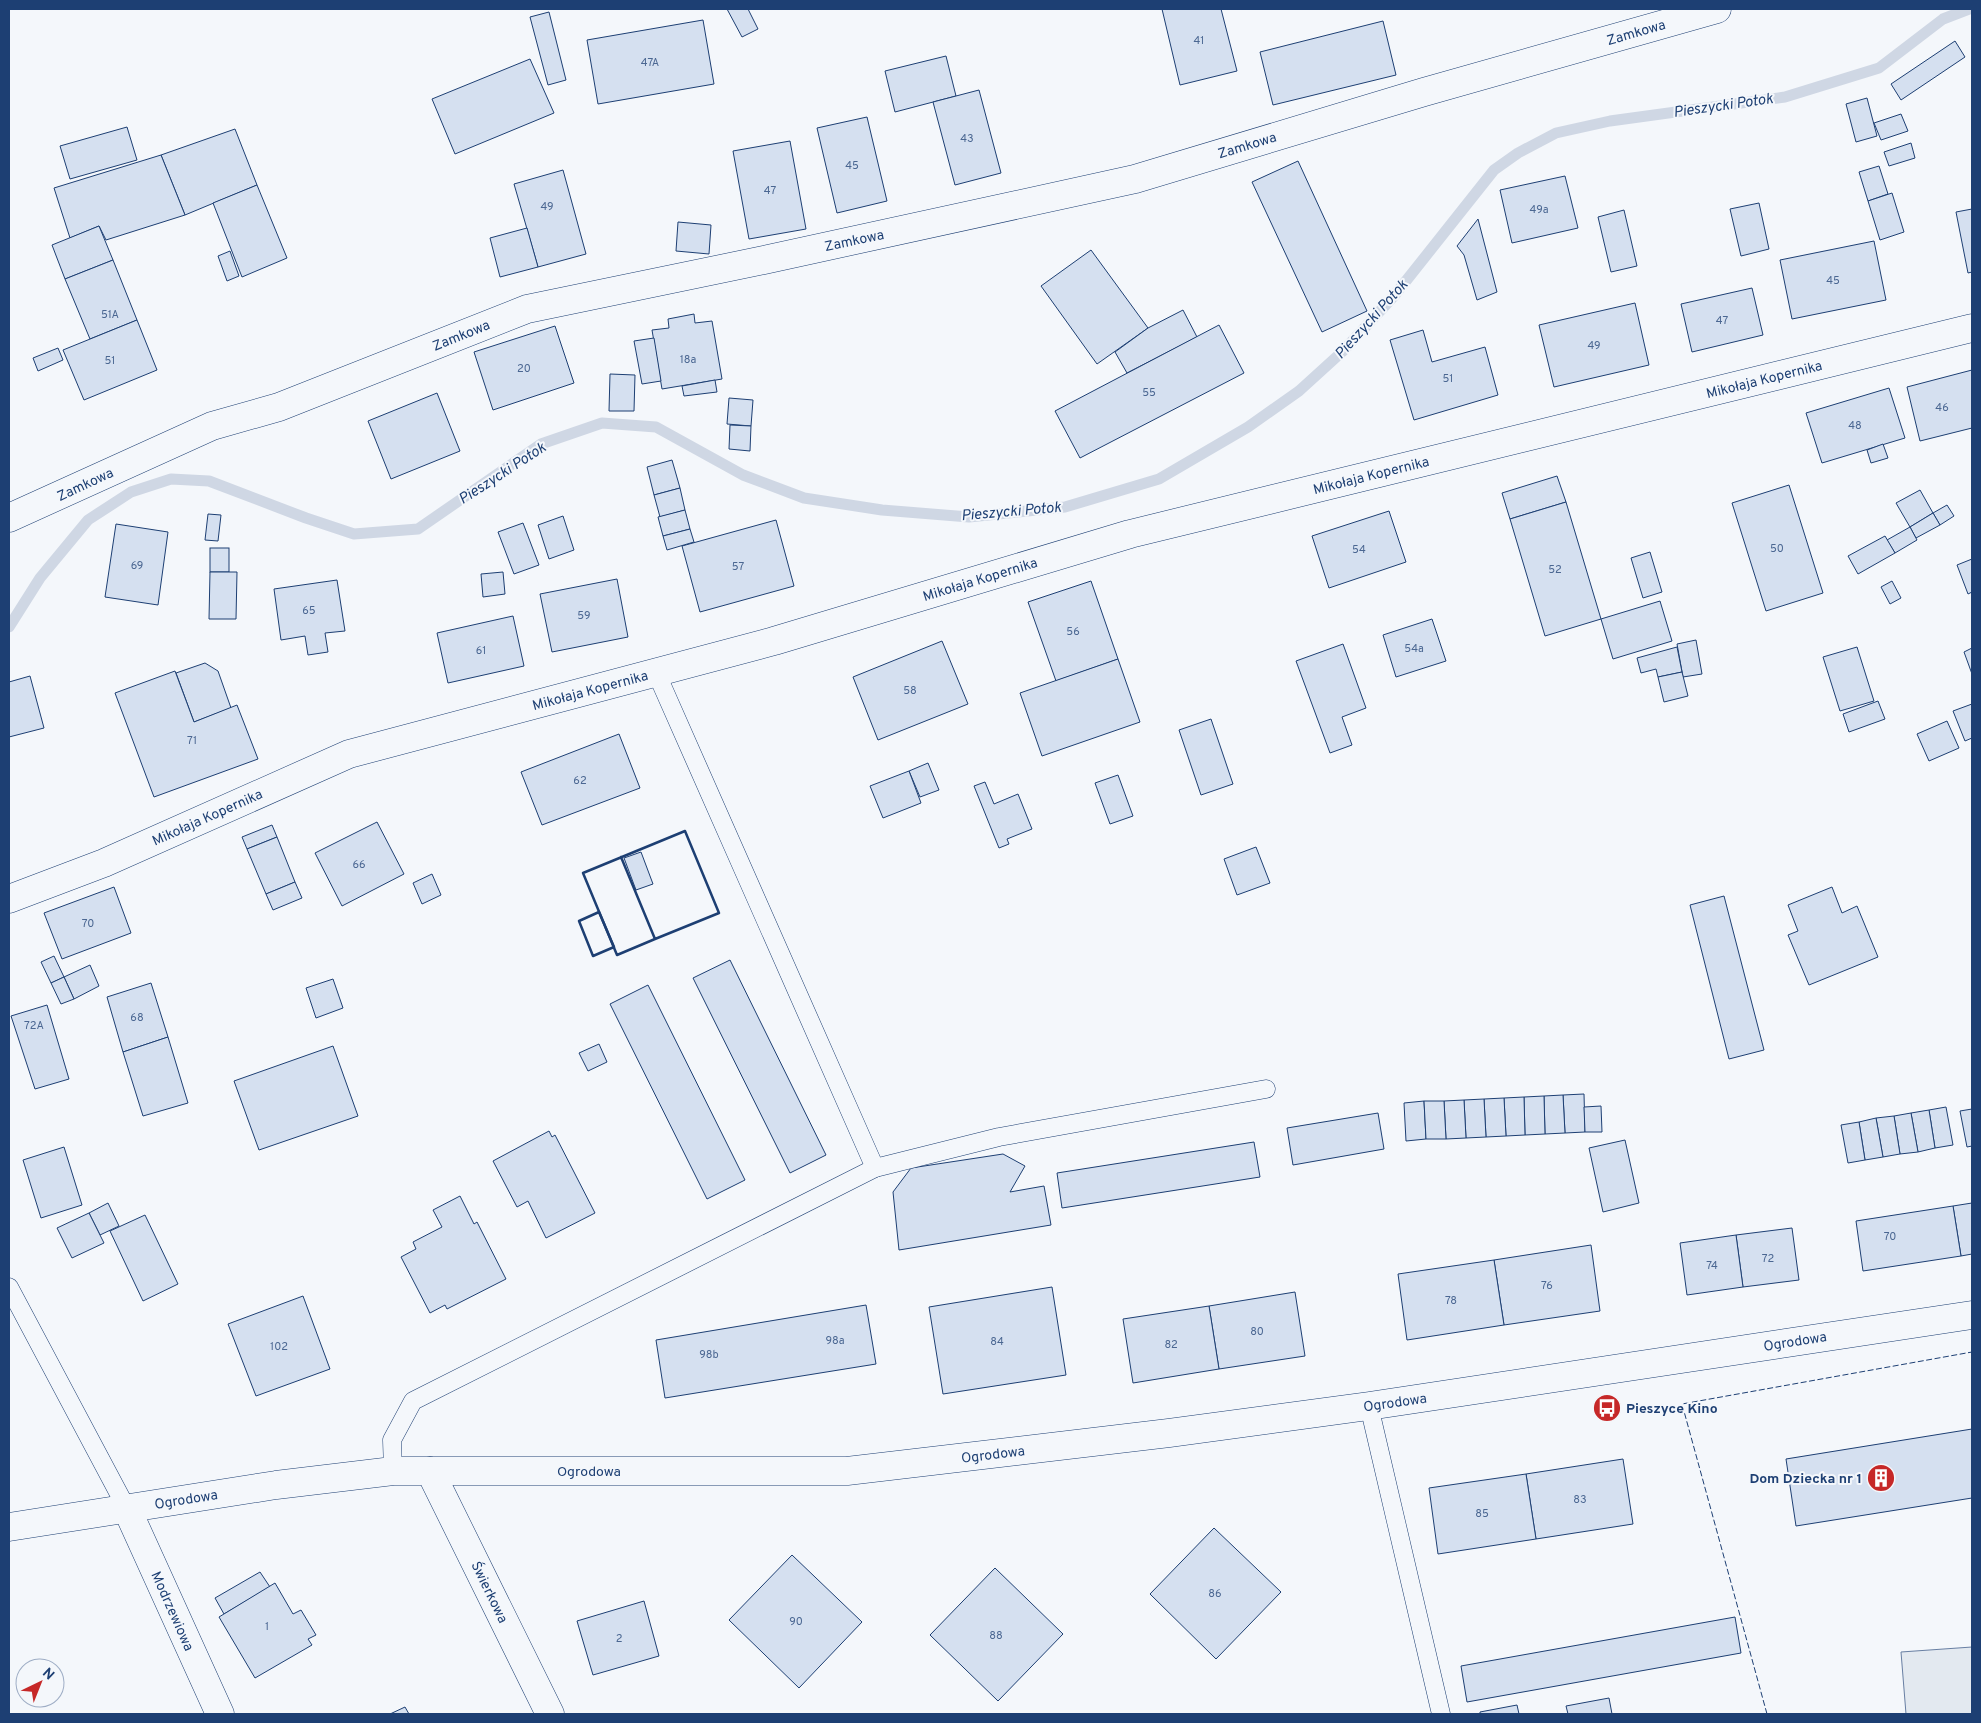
<svg xmlns="http://www.w3.org/2000/svg" width="1981" height="1723" viewBox="0 0 1981 1723" font-family="Overpass,sans-serif">
  <style>
    .green { fill: #e3e9f0; stroke: #687fa3 }
    .lines { fill: none; stroke-linecap: round; stroke-linejoin: round }
    .stream { stroke: #cfd7e4; stroke-width: 11 }
    .building { fill: #d5e0f0; stroke: #1d3f73 }
    .service-casing { stroke: #1d3f73; stroke-width: 19 }
    .minor-casing { stroke: #1d3f73; stroke-width: 29 }
    .tertiary-casing { stroke: #1d3f73; stroke-width: 29 }
    .service { stroke: #f4f7fb; stroke-width: 18 }
    .minor { stroke: #f4f7fb; stroke-width: 28 }
    .tertiary { stroke: #f4f7fb; stroke-width: 28 }
    .fence { stroke: #1d3f73; stroke-width: 1; stroke-dasharray: 6 2.5; stroke-linecap: butt }
    .wall { stroke: #1d3f73; stroke-width: 2.5 }
    .labels { text-anchor: middle; stroke-width: 4; stroke-linejoin: round; paint-order: stroke }
    .number-label { font-size: 11px; fill: #4b6792 }
    .street-label { font-size: 14px; fill: #1d3f73; stroke: #f4f7fb }
    .poi-label { font-size: 14px; font-weight: bold; fill: #1d3f73; stroke: #f4f7fb; text-anchor: start }
    .water-label { font-size: 15px; font-style: italic; fill: #1d3f73; stroke: #f4f7fb }
  </style>
  <rect width="100%" height="100%" fill="#f4f7fb"/>
  <!-- green -->
  <polygon class="green" points="1972,1647 1972,1714 1906,1714 1901,1652"/>
  <g class="lines">
    <!-- stream -->
    <polyline class="stream" points="9,627 40,578 88,520 131,492 171,479 209,481 306,518 354,534 418,529 541,444 602,423 656,427 743,475 804,498 882,510 969,517 1065,507 1159,479 1248,427 1299,391 1343,351 1394,296 1494,170 1518,153 1556,133 1610,121 1785,97 1879,68 1943,19 1969,9"/>
  </g>
  <!-- building -->
  <g class="building">
    <polygon points="727,9 748,9 758,29 742,37"/>
    <polygon points="1162,9 1221,9 1237,71 1180,85"/>
    <polygon points="549,12 566,80 548,85 530,17"/>
    <polygon points="703,20 714,84 598,104 587,40"/>
    <polygon points="1383,21 1396,75 1273,105 1260,52"/>
    <polygon points="1955,41 1965,57 1901,100 1891,84"/>
    <polygon points="946,56 956,96 895,112 885,71"/>
    <polygon points="530,59 554,113 455,154 432,99"/>
    <polygon points="979,90 1001,173 955,185 933,102"/>
    <polygon points="1867,98 1877,136 1856,142 1846,104"/>
    <polygon points="1901,114 1908,131 1881,140 1874,123"/>
    <polygon points="867,117 887,201 837,213 817,128"/>
    <polygon points="127,127 137,160 70,179 60,146"/>
    <polygon points="235,129 257,185 185,215 161,155"/>
    <polygon points="790,141 806,229 749,239 733,151"/>
    <polygon points="1911,143 1915,158 1889,166 1884,152"/>
    <polygon points="161,155 185,215 106,240 99,226 70,238 54,188"/>
    <polygon points="1298,161 1367,311 1322,332 1252,182"/>
    <polygon points="1879,166 1888,194 1868,201 1859,172"/>
    <polygon points="563,170 586,254 538,267 514,184"/>
    <polygon points="1565,176 1578,228 1512,243 1500,190"/>
    <polygon points="257,185 287,258 242,277 213,203"/>
    <polygon points="1892,193 1904,232 1880,240 1868,201"/>
    <polygon points="1759,203 1769,249 1741,256 1730,209"/>
    <polygon points="1972,209 1972,272 1968,273 1956,212"/>
    <polygon points="1624,210 1637,266 1611,272 1598,217"/>
    <polygon points="1478,219 1497,292 1477,300 1464,255 1457,246"/>
    <polygon points="678,222 711,225 709,254 676,251"/>
    <polygon points="99,226 113,260 65,279 52,245"/>
    <polygon points="527,228 538,267 500,277 490,238"/>
    <polygon points="1874,241 1886,300 1792,319 1780,260"/>
    <polygon points="1091,250 1148,328 1097,364 1041,286"/>
    <polygon points="230,251 239,276 227,281 218,256"/>
    <polygon points="113,260 137,320 90,339 65,279"/>
    <polygon points="1752,288 1763,335 1692,352 1681,304"/>
    <polygon points="1635,303 1649,365 1554,387 1539,325"/>
    <polygon points="1183,310 1197,337 1127,373 1115,352 1148,328"/>
    <polygon points="694,314 695,323 712,321 722,379 662,389 652,330 669,328 668,319"/>
    <polygon points="137,320 157,370 84,400 63,350"/>
    <polygon points="1219,325 1244,373 1080,458 1055,411"/>
    <polygon points="555,326 574,383 493,410 474,352"/>
    <polygon points="1423,330 1432,362 1485,347 1498,395 1414,420 1390,340"/>
    <polygon points="654,338 661,381 642,384 634,341"/>
    <polygon points="58,348 63,360 38,371 33,358"/>
    <polygon points="1972,370 1972,428 1920,441 1907,387"/>
    <polygon points="610,374 635,375 634,411 609,411"/>
    <polygon points="715,380 717,392 684,396 682,386"/>
    <polygon points="1889,388 1905,438 1822,463 1806,413"/>
    <polygon points="437,393 460,451 391,479 368,421"/>
    <polygon points="729,398 753,400 751,426 727,424"/>
    <polygon points="730,425 751,426 750,451 729,449"/>
    <polygon points="1883,444 1888,458 1871,463 1867,450"/>
    <polygon points="672,460 680,488 654,495 647,467"/>
    <polygon points="1557,476 1566,502 1510,519 1502,493"/>
    <polygon points="1789,485 1823,593 1766,611 1732,503"/>
    <polygon points="680,488 685,510 660,517 654,495"/>
    <polygon points="1920,490 1933,513 1910,527 1896,503"/>
    <polygon points="1566,502 1601,619 1545,636 1510,519"/>
    <polygon points="1947,505 1954,516 1940,525 1933,513"/>
    <polygon points="685,510 690,529 663,536 658,517"/>
    <polygon points="1389,511 1406,562 1329,588 1312,536"/>
    <polygon points="1933,513 1940,525 1916,538 1910,527"/>
    <polygon points="208,514 221,515 218,541 205,540"/>
    <polygon points="563,516 574,550 549,559 538,525"/>
    <polygon points="776,520 794,586 700,612 682,546"/>
    <polygon points="523,523 539,565 514,574 498,532"/>
    <polygon points="116,524 168,532 158,605 105,597"/>
    <polygon points="1910,527 1917,540 1895,553 1887,540"/>
    <polygon points="690,529 694,542 667,550 663,536"/>
    <polygon points="1885,536 1895,553 1858,574 1848,556"/>
    <rect x="210" y="548" width="19" height="24"/>
    <polygon points="1650,552 1662,592 1643,598 1631,558"/>
    <polygon points="1972,559 1972,592 1968,594 1957,565"/>
    <polygon points="210,572 237,572 236,619 209,619"/>
    <polygon points="503,572 505,594 483,597 481,574"/>
    <polygon points="617,579 628,637 552,652 540,594"/>
    <polygon points="337,580 345,631 325,633 328,652 308,655 305,636 281,640 274,589"/>
    <polygon points="1091,581 1118,659 1056,681 1028,602"/>
    <polygon points="1892,581 1901,598 1890,604 1881,587"/>
    <polygon points="1660,601 1672,641 1613,659 1601,619"/>
    <polygon points="513,616 524,666 448,683 437,633"/>
    <polygon points="1432,619 1446,661 1396,677 1383,635"/>
    <polygon points="1696,640 1702,674 1683,677 1677,644"/>
    <polygon points="942,641 968,704 878,740 853,677"/>
    <polygon points="1343,644 1366,708 1342,717 1352,745 1330,753 1296,661"/>
    <polygon points="1677,647 1682,672 1658,677 1656,669 1641,673 1637,658"/>
    <polygon points="1857,647 1874,701 1840,711 1823,657"/>
    <polygon points="1972,648 1972,674 1964,652"/>
    <polygon points="1118,659 1140,722 1042,756 1020,693"/>
    <polygon points="205,663 218,671 231,708 194,722 176,673"/>
    <polygon points="175,671 194,722 237,705 258,759 154,797 115,693"/>
    <polygon points="1682,672 1688,696 1664,702 1658,677"/>
    <polygon points="30,676 44,728 9,737 9,682"/>
    <polygon points="1878,701 1885,719 1849,732 1843,714"/>
    <polygon points="1972,704 1972,738 1965,741 1953,711"/>
    <polygon points="1211,719 1233,784 1201,795 1179,730"/>
    <polygon points="1947,721 1959,748 1929,761 1917,734"/>
    <polygon points="619,734 640,788 542,825 521,772"/>
    <polygon points="928,763 939,790 920,797 909,771"/>
    <polygon points="909,771 921,803 883,818 870,786"/>
    <polygon points="1118,775 1133,816 1110,824 1095,783"/>
    <polygon points="985,782 994,804 1018,794 1032,829 1007,839 1009,844 999,848 974,786"/>
    <polygon points="377,822 404,874 342,906 315,853"/>
    <polygon points="272,825 277,837 247,849 242,837"/>
    <polygon points="277,837 295,882 266,894 247,849"/>
    <polygon points="1256,847 1270,883 1237,895 1224,859"/>
    <polygon points="641,852 653,884 636,890 624,858"/>
    <polygon points="432,874 441,895 422,904 413,883"/>
    <polygon points="295,882 302,898 273,910 266,894"/>
    <polygon points="114,887 131,933 62,959 44,913"/>
    <polygon points="1832,887 1842,913 1857,906 1878,957 1809,985 1788,935 1798,931 1788,905"/>
    <polygon points="1724,896 1764,1050 1729,1059 1690,905"/>
    <polygon points="54,956 64,977 51,983 41,962"/>
    <polygon points="730,960 826,1155 790,1173 693,978"/>
    <polygon points="90,965 99,986 74,999 64,977"/>
    <polygon points="64,977 74,999 61,1004 51,983"/>
    <polygon points="333,979 343,1008 316,1018 306,988"/>
    <polygon points="151,983 168,1037 123,1052 107,997"/>
    <polygon points="648,985 745,1180 707,1199 610,1004"/>
    <polygon points="47,1005 69,1079 35,1089 11,1016"/>
    <polygon points="168,1037 188,1103 143,1116 123,1052"/>
    <polygon points="599,1044 607,1062 588,1071 579,1053"/>
    <polygon points="333,1046 358,1116 259,1150 234,1081"/>
    <polygon points="1584,1094 1585,1132 1565,1133 1563,1095"/>
    <polygon points="1563,1095 1565,1133 1545,1134 1544,1096"/>
    <polygon points="1544,1096 1545,1134 1525,1135 1524,1097"/>
    <polygon points="1524,1097 1525,1135 1506,1136 1504,1098"/>
    <polygon points="1504,1098 1506,1136 1486,1137 1484,1099"/>
    <polygon points="1484,1099 1486,1137 1466,1138 1464,1100"/>
    <polygon points="1464,1100 1466,1138 1446,1139 1444,1101"/>
    <polygon points="1424,1101 1426,1139 1406,1141 1404,1103"/>
    <polygon points="1424,1101 1444,1101 1446,1139 1426,1139"/>
    <polygon points="1601,1106 1602,1132 1585,1132 1584,1107"/>
    <polygon points="1946,1107 1953,1145 1935,1148 1929,1110"/>
    <polygon points="1972,1109 1972,1146 1967,1147 1960,1111"/>
    <polygon points="1929,1110 1935,1148 1918,1152 1911,1113"/>
    <polygon points="1378,1113 1384,1149 1293,1165 1287,1128"/>
    <polygon points="1911,1113 1918,1152 1900,1154 1894,1116"/>
    <polygon points="1894,1116 1900,1154 1883,1157 1876,1118"/>
    <polygon points="1876,1118 1883,1157 1865,1160 1859,1122"/>
    <polygon points="1859,1122 1865,1160 1848,1163 1841,1125"/>
    <polygon points="549,1131 552,1137 555,1135 595,1213 546,1238 528,1201 517,1207 493,1161"/>
    <polygon points="1625,1140 1639,1203 1603,1212 1589,1148"/>
    <polygon points="1254,1142 1260,1177 1062,1208 1057,1173"/>
    <polygon points="64,1147 82,1205 41,1218 23,1160"/>
    <polygon points="1003,1154 1025,1166 1010,1192 1044,1186 1051,1225 899,1250 893,1192 911,1168"/>
    <polygon points="460,1196 474,1224 477,1222 506,1279 447,1309 445,1305 430,1313 401,1257 416,1249 413,1242 442,1227 433,1210"/>
    <polygon points="108,1203 119,1226 100,1235 89,1213"/>
    <polygon points="1972,1203 1972,1254 1961,1256 1953,1206"/>
    <polygon points="1953,1206 1961,1256 1863,1271 1856,1221"/>
    <polygon points="89,1213 104,1243 72,1258 57,1228"/>
    <polygon points="145,1215 178,1284 143,1301 110,1231"/>
    <polygon points="1792,1228 1799,1280 1743,1287 1736,1235"/>
    <polygon points="1736,1235 1743,1287 1687,1295 1680,1243"/>
    <polygon points="1591,1245 1600,1311 1504,1325 1494,1260"/>
    <polygon points="1494,1260 1504,1325 1407,1340 1398,1274"/>
    <polygon points="1052,1287 1066,1375 943,1394 929,1307"/>
    <polygon points="1295,1292 1305,1356 1219,1369 1209,1306"/>
    <polygon points="303,1296 330,1369 256,1396 228,1324"/>
    <polygon points="866,1305 876,1364 665,1398 656,1340"/>
    <polygon points="1209,1306 1219,1369 1133,1383 1123,1319"/>
    <polygon points="1972,1429 1972,1498 1796,1526 1786,1459"/>
    <polygon points="1623,1459 1633,1524 1536,1539 1526,1474"/>
    <polygon points="1526,1474 1536,1539 1438,1554 1429,1488"/>
    <polygon points="1214,1528 1281,1592 1216,1659 1150,1594"/>
    <polygon points="792,1555 862,1622 799,1688 729,1620"/>
    <polygon points="995,1568 1063,1634 998,1701 930,1635"/>
    <polygon points="260,1572 270,1587 224,1614 215,1598"/>
    <polygon points="275,1583 293,1614 301,1610 316,1635 308,1639 312,1645 255,1678 219,1617"/>
    <polygon points="644,1601 659,1656 593,1675 577,1621"/>
    <polygon points="1735,1617 1741,1653 1467,1702 1461,1666"/>
    <polygon points="1609,1698 1612,1714 1568,1714 1566,1706"/>
    <polygon points="1517,1705 1519,1714 1480,1714 1480,1712"/>
    <polygon points="405,1707 409,1714 390,1714"/>
  </g>
  <g class="lines">
    <defs>
      <g id="service">
        <polyline points="656,672 875,1168"/>
        <polyline points="9,1287 127,1509"/>
        <polyline points="1369,1406 1441,1714"/>
        <polyline points="393,1471 392,1440 413,1401 875,1168 999,1137 1266,1089"/>
      </g>
      <g id="minor">
        <polyline points="9,518 212,426 279,407 527,309 764,260 1135,179 1424,92 1717,9"/>
        <polyline points="430,1471 550,1714"/>
        <polyline points="127,1509 220,1714"/>
      </g>
      <g id="tertiary">
        <polyline points="9,899 104,863 349,754 774,641 1130,534 1972,328"/>
        <polyline points="9,1527 276,1485 393,1471 847,1471 1169,1433 1369,1406 1972,1315"/>
      </g>
    </defs>
    <!-- service casing -->
    <use href="#service" class="service-casing"/>
    <!-- minor casing -->
    <use href="#minor" class="minor-casing"/>
    <!-- tertiary casing -->
    <use href="#tertiary" class="tertiary-casing"/>
    <!-- service -->
    <use href="#service" class="service"/>
    <!-- minor -->
    <use href="#minor" class="minor"/>
    <!-- tertiary -->
    <use href="#tertiary" class="tertiary"/>
    <!-- fence -->
    <polyline class="fence" points="1767,1714 1682,1404 1972,1352"/>
    <!-- wall -->
    <g class="wall">
      <polyline points="621,857 655,939 719,913 685,831 583,873 617,955 655,939 621,857"/>
      <polygon points="599,912 614,947 593,956 579,921"/>
    </g>
  </g>
  <!-- icons -->
  <defs>
    <symbol id="bus-disc" viewBox="-11 -11 22 22"><circle r="9.5" fill="#c62828" stroke="#f4f7fb"/><path d="M-5-6H5V4H4V6H2V4H-2V6H-4V4H-5ZM-3.5-4V0h7V-4ZM-3.5 1.2v1.5H-2V1.2ZM2 1.2v1.5H3.5V1.2Z" fill="#fff"/></symbol>
    <symbol id="building-disc" viewBox="-11 -11 22 22"><circle r="9.5" fill="#c62828" stroke="#f4f7fb"/><path d="M-4-6H4V6H1V3H-1V6H-4ZM-2.5-4.3h1.7v1.8h-1.7ZM.8-4.3h1.7v1.8H.8ZM-2.5-1h1.7V.8h-1.7ZM.8-1h1.7V.8H.8Z" fill="#fff"/></symbol>
  </defs>
  <g fill-rule="evenodd">
    <use href="#bus-disc" x="1591" y="1392" width="32" height="32"/>
    <use href="#building-disc" x="1865" y="1462" width="32" height="32"/>
  </g>
  <g class="labels">
    <!-- number labels -->
    <g class="number-label">
      <text x="1199" y="44">41</text>
      <text x="650" y="66">47A</text>
      <text x="967" y="142">43</text>
      <text x="852" y="169">45</text>
      <text x="770" y="194">47</text>
      <text x="547" y="210">49</text>
      <text x="1539" y="213">49a</text>
      <text x="1833" y="284">45</text>
      <text x="110" y="318">51A</text>
      <text x="1722" y="324">47</text>
      <text x="1594" y="349">49</text>
      <text x="688" y="363">18a</text>
      <text x="110" y="364">51</text>
      <text x="524" y="372">20</text>
      <text x="1448" y="382">51</text>
      <text x="1149" y="396">55</text>
      <text x="1942" y="411">46</text>
      <text x="1855" y="429">48</text>
      <text x="1777" y="552">50</text>
      <text x="1359" y="553">54</text>
      <text x="137" y="569">69</text>
      <text x="738" y="570">57</text>
      <text x="1555" y="573">52</text>
      <text x="309" y="614">65</text>
      <text x="584" y="619">59</text>
      <text x="1073" y="635">56</text>
      <text x="1414" y="652">54a</text>
      <text x="481" y="654">61</text>
      <text x="910" y="694">58</text>
      <text x="192" y="744">71</text>
      <text x="580" y="784">62</text>
      <text x="359" y="868">66</text>
      <text x="88" y="927">70</text>
      <text x="137" y="1021">68</text>
      <text x="34" y="1029">72A</text>
      <text x="1890" y="1240">70</text>
      <text x="1768" y="1262">72</text>
      <text x="1712" y="1269">74</text>
      <text x="1547" y="1289">76</text>
      <text x="1451" y="1304">78</text>
      <text x="1257" y="1335">80</text>
      <text x="835" y="1344">98a</text>
      <text x="997" y="1345">84</text>
      <text x="1171" y="1348">82</text>
      <text x="279" y="1350">102</text>
      <text x="709" y="1358">98b</text>
      <text x="1580" y="1503">83</text>
      <text x="1482" y="1517">85</text>
      <text x="1215" y="1597">86</text>
      <text x="796" y="1625">90</text>
      <text x="267" y="1630">1</text>
      <text x="996" y="1639">88</text>
      <text x="619" y="1642">2</text>
    </g>
    <!-- street labels -->
    <g class="street-label">
      <text transform="translate(1636 32) rotate(-16)" y="5">Zamkowa</text>
      <text transform="translate(1247 145) rotate(-17)" y="5">Zamkowa</text>
      <text transform="translate(854 240) rotate(-12)" y="5">Zamkowa</text>
      <text transform="translate(461 335) rotate(-22)" y="5">Zamkowa</text>
      <text transform="translate(1764 379) rotate(-14)" y="5">Mikołaja Kopernika</text>
      <text transform="translate(1371 475) rotate(-14)" y="5">Mikołaja Kopernika</text>
      <text transform="translate(85 484) rotate(-25)" y="5">Zamkowa</text>
      <text transform="translate(980 579) rotate(-17)" y="5">Mikołaja Kopernika</text>
      <text transform="translate(590 690) rotate(-15)" y="5">Mikołaja Kopernika</text>
      <text transform="translate(207 817) rotate(-24)" y="5">Mikołaja Kopernika</text>
      <text transform="translate(1795 1341) rotate(-9)" y="5">Ogrodowa</text>
      <text transform="translate(1395 1402) rotate(-8)" y="5">Ogrodowa</text>
      <text transform="translate(993 1454) rotate(-7)" y="5">Ogrodowa</text>
      <text x="589" y="1476">Ogrodowa</text>
      <text transform="translate(186 1499) rotate(-9)" y="5">Ogrodowa</text>
      <text transform="translate(490 1592) rotate(64)" y="5">Świerkowa</text>
      <text transform="translate(173 1611) rotate(66)" y="5">Modrzewiowa</text>
    </g>
    <!-- poi labels -->
    <g class="poi-label">
      <text x="1626" y="1413">Pieszyce Kino</text>
      <text x="1862" y="1483" text-anchor="end">Dom Dziecka nr 1</text>
    </g>
    <!-- water labels -->
    <g class="water-label">
      <text transform="translate(1723 105) rotate(-8)" y="5">Pieszycki Potok</text>
      <text transform="translate(1371 319) rotate(-48)" y="5">Pieszycki Potok</text>
      <text transform="translate(502 473) rotate(-33)" y="5">Pieszycki Potok</text>
      <text transform="translate(1011 511) rotate(-5)" y="5">Pieszycki Potok</text>
    </g>
  </g>
  <!-- border -->
  <rect width="1981" height="1723" fill="none" stroke="#1d3f73" stroke-width="20"/>
  <!-- north arrow -->
  <g transform="translate(40 1683) rotate(43)"><circle r="24" fill="#f4f7fb" stroke="#9eadc5"/>
  <path d="M0-4L9 19L0 12L-9 19Z" fill="#c62828"/>
  <text y="-8" font-size="14" font-weight="bold" text-anchor="middle" fill="#1d3f73">N</text>
  </g>
</svg>
